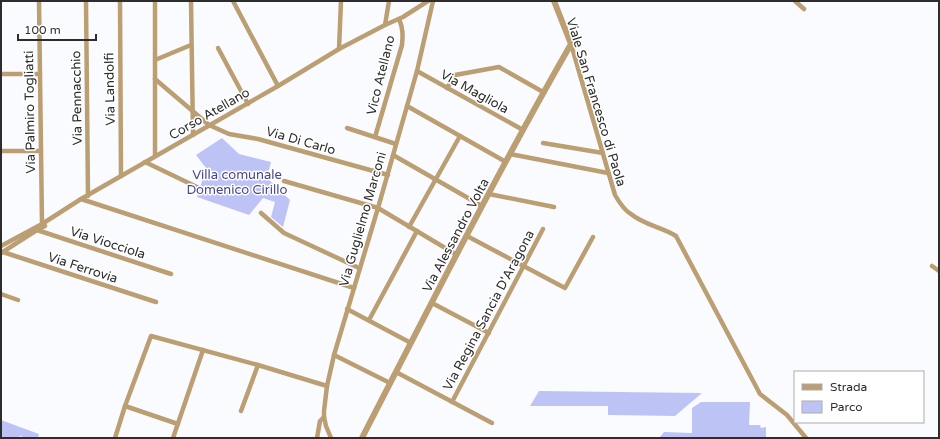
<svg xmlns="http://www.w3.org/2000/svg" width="940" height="439" viewBox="0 0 940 439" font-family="'Varela Round',sans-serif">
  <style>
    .green { fill: #bdc4f5 }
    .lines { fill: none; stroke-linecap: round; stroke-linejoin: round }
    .minor { stroke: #bb9e72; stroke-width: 4.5 }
    .tertiary { stroke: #bb9e72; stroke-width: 6 }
    .labels { text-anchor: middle; stroke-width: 3; stroke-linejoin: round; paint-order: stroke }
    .street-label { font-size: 13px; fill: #2d2d2e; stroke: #fff }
    .park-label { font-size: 13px; fill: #434591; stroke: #fff }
  </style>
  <rect width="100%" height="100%" fill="#fafbff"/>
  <!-- green -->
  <g class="green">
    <polygon points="222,138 239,154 271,162 267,178 290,200 283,227 271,217 275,202 263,198 249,215 197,197 206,168 196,155"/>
    <polygon points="539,391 701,393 702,393 675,416 608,415 608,406 530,406"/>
    <polygon points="701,402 750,402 749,425 760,425 761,428 766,427 766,438 659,438 664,432 692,433 692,408"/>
    <polygon points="1,420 39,434 38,438 25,438 20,436 18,438 1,438"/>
  </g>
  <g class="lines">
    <!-- minor -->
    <g class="minor">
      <polyline points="86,1 88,196"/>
      <polyline points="120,1 121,176"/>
      <polyline points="155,1 155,156"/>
      <polyline points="191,1 193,135"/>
      <polyline points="233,1 278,86"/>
      <polyline points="795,1 804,9"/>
      <polyline points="385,25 389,1"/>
      <path d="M 571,44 L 615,195 C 619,202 624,210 631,214 C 644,225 662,227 676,236 L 760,394 L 787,415 L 806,438"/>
      <polyline points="218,48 248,104"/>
      <polyline points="339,49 341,1"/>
      <polyline points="155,60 191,45"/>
      <polyline points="417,71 523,130"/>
      <polyline points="1,74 40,74"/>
      <polyline points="155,79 209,125 229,134 258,139 388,175"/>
      <polyline points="447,88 455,75 499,67 543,92"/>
      <polyline points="407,106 506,162"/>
      <polyline points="347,128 396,144"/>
      <path d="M 375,137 L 402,45 C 403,35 403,28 399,19"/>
      <polyline points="543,143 603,153"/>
      <polyline points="1,151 41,151"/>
      <polyline points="510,154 608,173"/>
      <polyline points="393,155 482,206"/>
      <polyline points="145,162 197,187"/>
      <polyline points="284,181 378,208 457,255"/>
      <polyline points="489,194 554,207"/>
      <polyline points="81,199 354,288"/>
      <polyline points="261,213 284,233 359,268"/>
      <polyline points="409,227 460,136"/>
      <polyline points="37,230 171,274"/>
      <polyline points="467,236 565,288 593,237"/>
      <polyline points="1,246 42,224 81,199 278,86 339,49 385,25 403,17 428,1"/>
      <polyline points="3,252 156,302"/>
      <polyline points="1,253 37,230 45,226 44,224 42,224 39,1"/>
      <polyline points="932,266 939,271"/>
      <polyline points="1,294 18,300"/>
      <polyline points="432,303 489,333"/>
      <polyline points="347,309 411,343"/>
      <polyline points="369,320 417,231"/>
      <polyline points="334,355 390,383"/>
      <polyline points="396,372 492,423"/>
      <polyline points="452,402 543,229"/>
      <polyline points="125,406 178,424"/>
      <polyline points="241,411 258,365"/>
      <polyline points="115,438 125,406 151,336 258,365 327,386"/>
      <polyline points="173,438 203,350"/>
      <polyline points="317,438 320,421 324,417"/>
      <polyline points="331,438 326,426 324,417 324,411 327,386 334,355 378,208 417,71 433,1"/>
    </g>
    <!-- tertiary -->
    <path class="tertiary" d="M 362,438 C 430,306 497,173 571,44 L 554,1"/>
  </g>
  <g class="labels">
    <!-- street labels -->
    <g class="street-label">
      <text transform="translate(380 75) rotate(-76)" y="5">Vico Atellano</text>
      <text transform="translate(109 89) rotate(-91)" y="5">Via Landolfi</text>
      <text transform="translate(475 91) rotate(29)" y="5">Via Magliola</text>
      <text transform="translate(76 98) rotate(-91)" y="5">Via Pennacchio</text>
      <text transform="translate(597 102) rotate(73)" y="5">Viale San Francesco di Paola</text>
      <text transform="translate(29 112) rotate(-91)" y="5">Via Palmiro Togliatti</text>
      <text transform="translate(209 113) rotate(-30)" y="5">Corso Atellano</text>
      <text transform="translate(301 140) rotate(16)" y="5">Via Di Carlo</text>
      <text transform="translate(362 219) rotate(-74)" y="5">Via Guglielmo Marconi</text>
      <text transform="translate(455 235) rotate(-62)" y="5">Via Alessandro Volta</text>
      <text transform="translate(108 242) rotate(18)" y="5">Via Viocciola</text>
      <text transform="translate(83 267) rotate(18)" y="5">Via Ferrovia</text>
      <text transform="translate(488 310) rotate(-62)" y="5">Via Regina Sancia D'Aragona</text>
    </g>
    <!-- park labels -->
    <g class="park-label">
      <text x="237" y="179">Villa comunale<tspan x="237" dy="15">Domenico Cirillo</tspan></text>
    </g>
  </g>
  <!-- border -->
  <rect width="940" height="439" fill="none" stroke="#2d2d2e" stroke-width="4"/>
  <!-- legend -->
  <rect x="794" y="371" width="130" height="52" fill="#ffffff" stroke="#ababab"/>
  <rect x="802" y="384" width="20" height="6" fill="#bb9e72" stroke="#ababab"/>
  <text x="830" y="391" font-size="12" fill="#2d2d2e">Strada</text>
  <rect x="802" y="401" width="20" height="12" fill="#bdc4f5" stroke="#ababab"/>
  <text x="830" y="411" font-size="12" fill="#2d2d2e">Parco</text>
  <!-- scale -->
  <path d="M18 34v6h78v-6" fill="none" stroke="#2d2d2e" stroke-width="2"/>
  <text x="24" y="34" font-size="12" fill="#2d2d2e" stroke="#ffffff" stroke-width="3" paint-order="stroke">100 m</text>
</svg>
